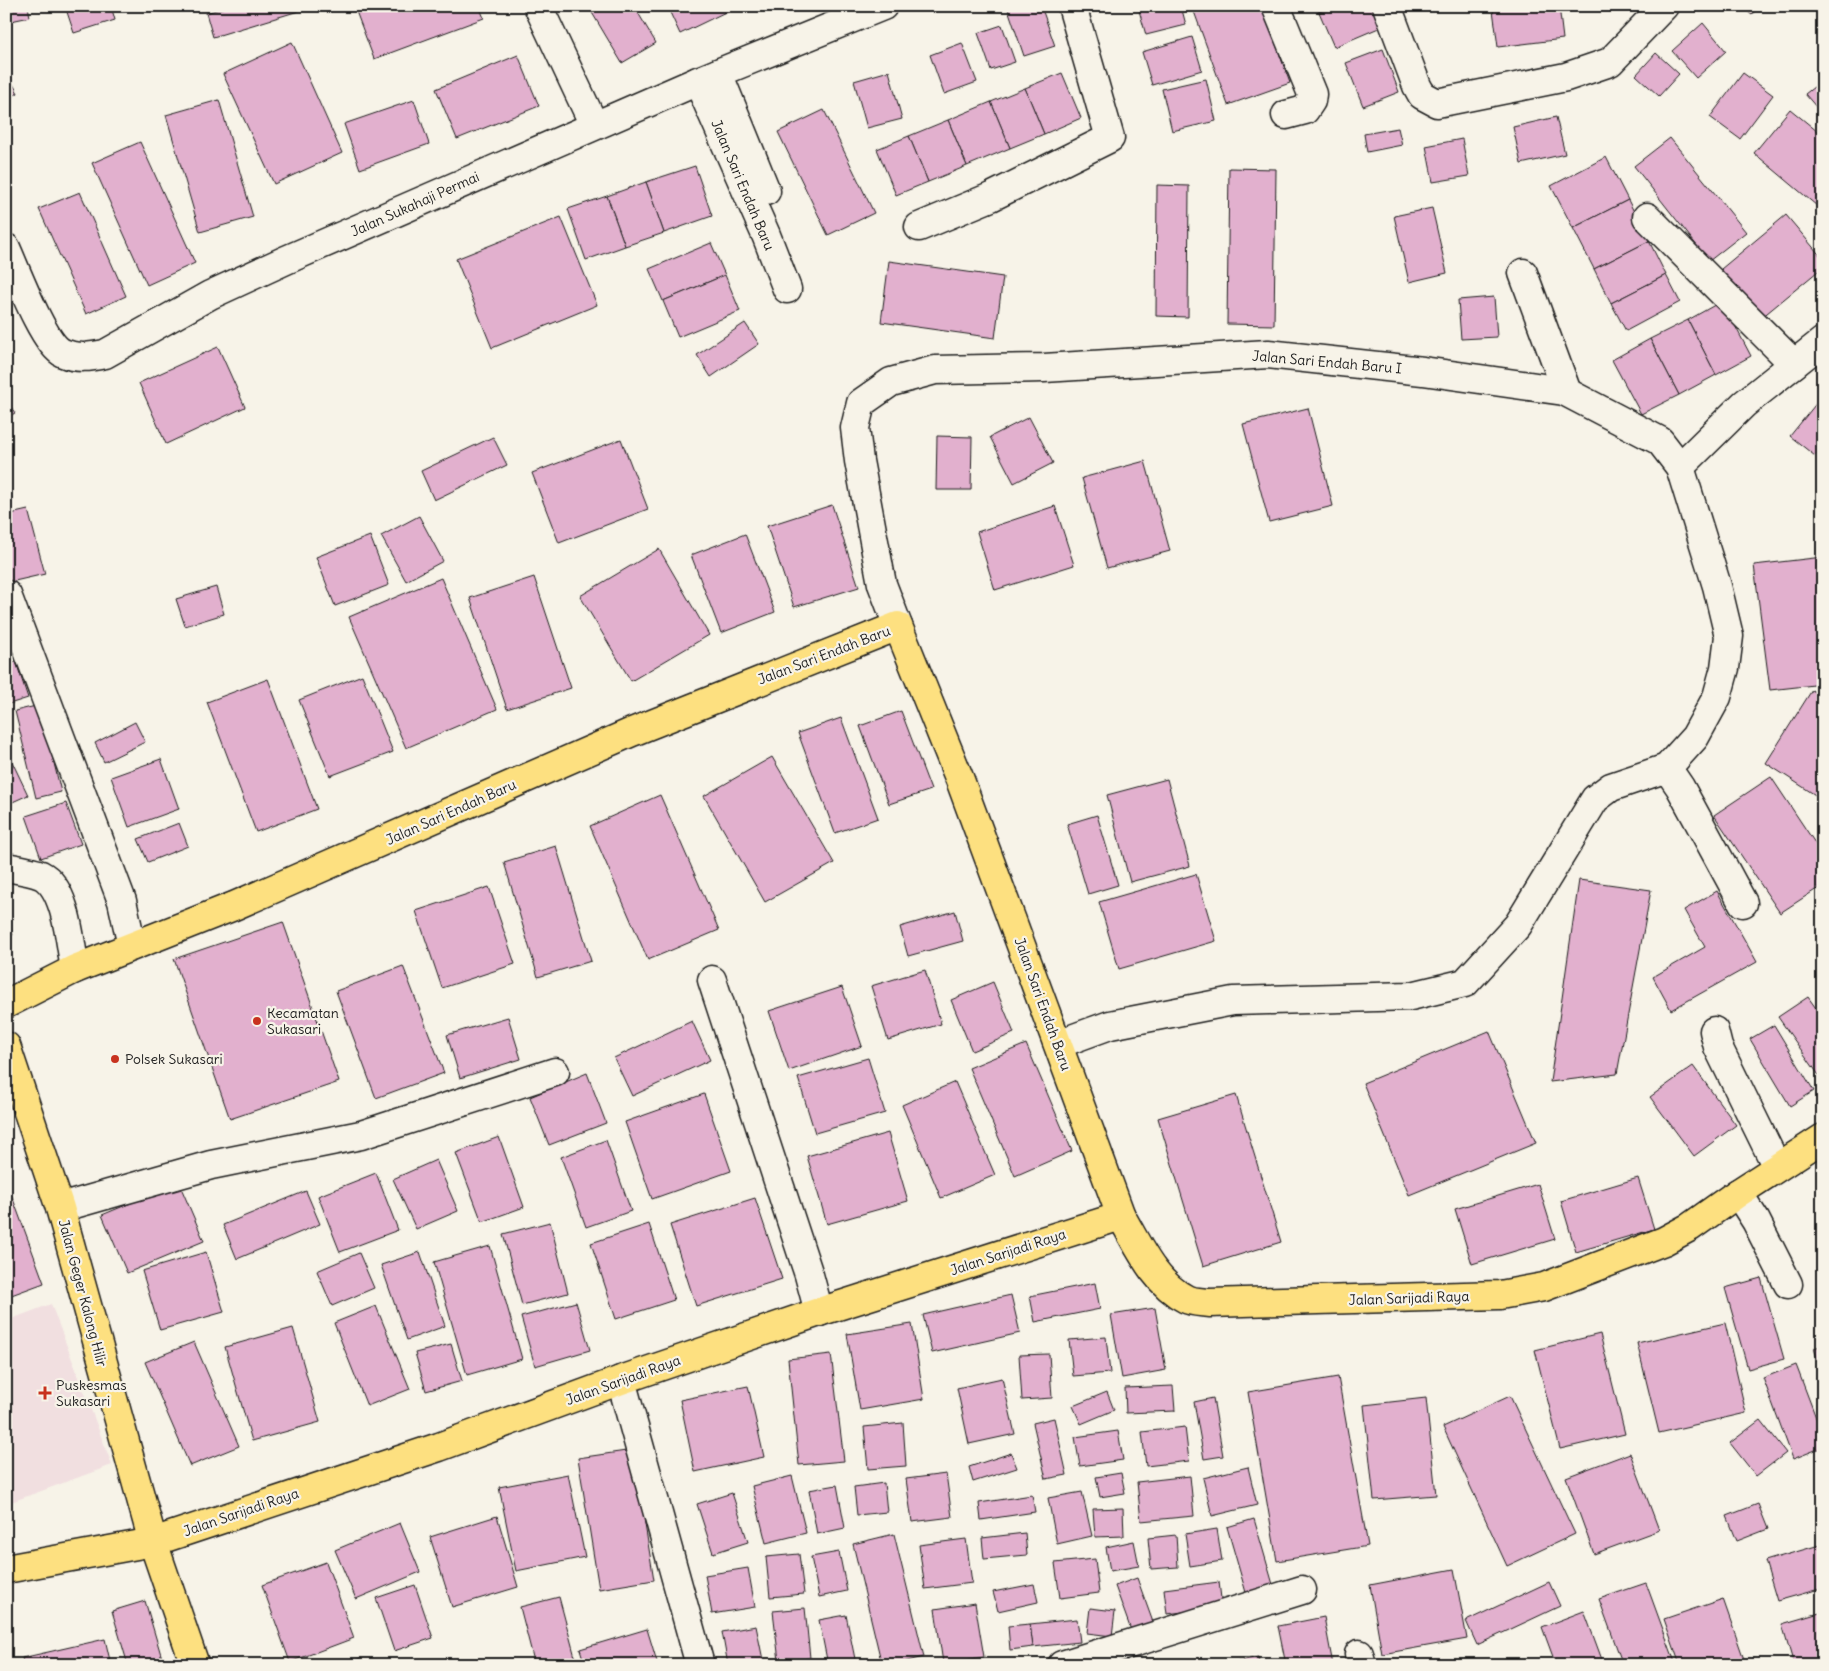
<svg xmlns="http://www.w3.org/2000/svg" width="1829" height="1671" viewBox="0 0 1829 1671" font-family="Delius,sans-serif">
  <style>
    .built { fill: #f1dfe0 }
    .building { fill: #e2b0ce; stroke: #1c1c1c }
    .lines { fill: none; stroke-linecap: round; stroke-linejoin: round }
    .minor-casing { stroke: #1c1c1c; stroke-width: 31 }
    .major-casing { stroke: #1c1c1c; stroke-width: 31 }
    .minor { stroke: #f7f3e8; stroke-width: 28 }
    .major { stroke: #fde080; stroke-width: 28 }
    .poi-dot { fill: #c8321e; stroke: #f7f3e8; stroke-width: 2 }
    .labels { text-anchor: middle; stroke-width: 4.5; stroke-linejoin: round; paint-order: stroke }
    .street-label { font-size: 14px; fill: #1c1c1c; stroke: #f7f3e8 }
    .poi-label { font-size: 14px; fill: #1c1c1c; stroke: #f7f3e8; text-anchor: start }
  </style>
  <rect width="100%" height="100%" fill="#f7f3e8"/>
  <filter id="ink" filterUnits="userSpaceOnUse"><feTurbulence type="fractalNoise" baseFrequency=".02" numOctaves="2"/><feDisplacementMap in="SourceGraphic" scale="10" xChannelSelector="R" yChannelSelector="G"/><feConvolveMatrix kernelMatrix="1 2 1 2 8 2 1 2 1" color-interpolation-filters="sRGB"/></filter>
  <g filter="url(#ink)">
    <!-- built -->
    <polygon class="built" points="51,1304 112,1465 6,1504 6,1321"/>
    <!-- building -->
    <g class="building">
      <polygon points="6,6 28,6 30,17 6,22"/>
      <polygon points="65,6 111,6 115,20 74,33"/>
      <polygon points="229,6 301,6 302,10 213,37 206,13"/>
      <polygon points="354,6 479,6 484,18 374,59"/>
      <polygon points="588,6 634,6 656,43 622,63"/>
      <polygon points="667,6 738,6 680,34"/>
      <polygon points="1007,6 1041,6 1055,46 1024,56"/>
      <polygon points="1141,6 1181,6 1186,25 1146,35 1138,7"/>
      <polygon points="1192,6 1262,6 1290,83 1228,105"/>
      <polygon points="1318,6 1334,6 1319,12"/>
      <polygon points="1334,6 1373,6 1381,27 1334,47 1319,12"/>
      <polygon points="1518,6 1559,6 1563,39 1498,47 1493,10"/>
      <polygon points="1740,6 1758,6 1752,15"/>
      <polygon points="1703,23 1726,51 1696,78 1672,51"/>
      <polygon points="1002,25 1015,62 991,70 978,33"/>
      <polygon points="1192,37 1202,70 1152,85 1142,52"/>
      <polygon points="292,42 342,153 274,184 223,74"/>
      <polygon points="962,43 977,82 944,94 930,55"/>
      <polygon points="1383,49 1399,92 1363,106 1346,63"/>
      <polygon points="1656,53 1679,74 1659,96 1636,75"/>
      <polygon points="518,55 539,106 457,139 436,89"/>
      <polygon points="889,71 902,119 867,128 854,81"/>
      <polygon points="6,72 18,93 6,100"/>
      <polygon points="1062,73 1081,118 1044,134 1025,88"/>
      <polygon points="1743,73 1773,95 1740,139 1710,117"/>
      <polygon points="1206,79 1216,121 1172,131 1162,89"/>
      <polygon points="1823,80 1823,115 1805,94"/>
      <polygon points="1025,88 1044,134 1010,148 991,102"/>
      <polygon points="219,100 253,217 200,232 166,115"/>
      <polygon points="414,100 429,144 360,169 344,124"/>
      <polygon points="991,102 1010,148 967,166 948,120"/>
      <polygon points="1790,109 1823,136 1823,211 1754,153"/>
      <polygon points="824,110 874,213 828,235 778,132"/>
      <polygon points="1556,117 1565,154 1521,164 1513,127"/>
      <polygon points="948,120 967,166 928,182 909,136"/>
      <polygon points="1398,128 1402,145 1367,152 1364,134"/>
      <polygon points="909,136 928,182 896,195 877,149"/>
      <polygon points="1670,138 1746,232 1709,261 1634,166"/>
      <polygon points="1462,139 1469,176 1433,182 1426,146"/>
      <polygon points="140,142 195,263 147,285 92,163"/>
      <polygon points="1606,157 1628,200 1573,228 1551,186"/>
      <polygon points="695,166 712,216 664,233 646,182"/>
      <polygon points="1229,168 1276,169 1274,325 1227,324"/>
      <polygon points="646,182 664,233 625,246 607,196"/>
      <polygon points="1157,185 1189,186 1188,317 1156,316"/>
      <polygon points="80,192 126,296 86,314 39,209"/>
      <polygon points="607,196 625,246 586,260 568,209"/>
      <polygon points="1628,200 1649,241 1594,269 1573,228"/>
      <polygon points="1432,208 1447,273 1409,282 1394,216"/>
      <polygon points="1786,215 1823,259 1823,267 1761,318 1721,269"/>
      <polygon points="561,217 597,305 492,348 456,259"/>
      <polygon points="1649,241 1666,275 1611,303 1594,269"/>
      <polygon points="711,243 725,275 663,301 649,269"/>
      <polygon points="889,261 1003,277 995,338 881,322"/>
      <polygon points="725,275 740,311 678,337 663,301"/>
      <polygon points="1666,275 1680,302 1626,331 1611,303"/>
      <polygon points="1494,297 1497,337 1461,339 1458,300"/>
      <polygon points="1722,301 1751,356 1716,375 1688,320"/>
      <polygon points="1688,320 1716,375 1679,395 1650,339"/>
      <polygon points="745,323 759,344 711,377 697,355"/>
      <polygon points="1650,339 1679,395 1641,414 1612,360"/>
      <polygon points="218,347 245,407 166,444 139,383"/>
      <polygon points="1823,395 1823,447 1815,456 1790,436"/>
      <polygon points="6,399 15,413 6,418"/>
      <polygon points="1308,408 1333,506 1269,522 1243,424"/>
      <polygon points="1029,417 1053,463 1014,483 990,437"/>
      <polygon points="937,436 972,437 971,490 936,490"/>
      <polygon points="493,437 507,465 434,500 421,471"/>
      <polygon points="621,439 648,509 559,543 532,473"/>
      <polygon points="1145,461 1170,551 1107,568 1082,478"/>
      <polygon points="6,477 11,493 6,495"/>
      <polygon points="832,505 859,587 794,607 767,526"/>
      <polygon points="1055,506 1074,565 995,590 977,532"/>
      <polygon points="28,510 45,574 6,583 6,515"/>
      <polygon points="419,516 443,561 406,581 381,536"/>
      <polygon points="745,534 775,612 721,633 691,555"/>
      <polygon points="370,536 389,585 335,606 316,557"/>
      <polygon points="659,549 709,635 631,681 580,596"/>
      <polygon points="1823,557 1823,684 1770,690 1754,565"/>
      <polygon points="534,577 571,688 507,709 470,598"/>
      <polygon points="441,578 497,709 406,748 349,617"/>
      <polygon points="216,587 224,614 185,626 176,599"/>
      <polygon points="16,662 28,698 6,705 6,665"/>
      <polygon points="362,675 393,752 330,776 299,700"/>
      <polygon points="268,679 317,809 256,832 207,702"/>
      <polygon points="1812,690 1823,697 1823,800 1766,763"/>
      <polygon points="40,705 61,792 36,798 15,711"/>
      <polygon points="901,711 931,790 889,804 860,726"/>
      <polygon points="841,718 878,818 835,833 798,733"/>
      <polygon points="135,722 145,742 104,762 95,743"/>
      <polygon points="6,749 28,795 6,805"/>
      <polygon points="772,757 834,863 765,902 704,796"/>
      <polygon points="161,759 179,809 129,827 111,777"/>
      <polygon points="1771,777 1823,855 1823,885 1780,913 1714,815"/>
      <polygon points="1167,779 1190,866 1130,882 1107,795"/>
      <polygon points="660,795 719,930 648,960 590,826"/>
      <polygon points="66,803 81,844 41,858 26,816"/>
      <polygon points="1097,815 1118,885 1088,894 1067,824"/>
      <polygon points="179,823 188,846 148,862 138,839"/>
      <polygon points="556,846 591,961 538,977 504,862"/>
      <polygon points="1196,874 1216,941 1119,969 1099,902"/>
      <polygon points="1579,880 1651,890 1617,1074 1550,1082"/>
      <polygon points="489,887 515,964 442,988 416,911"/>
      <polygon points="1717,891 1757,962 1671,1010 1653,977 1705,947 1684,910"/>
      <polygon points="955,911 963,941 908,956 900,927"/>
      <polygon points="6,916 13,935 6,937"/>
      <polygon points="283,922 339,1082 230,1119 174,959"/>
      <polygon points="403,966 444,1073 376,1098 336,991"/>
      <polygon points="925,970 941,1024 888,1040 871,986"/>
      <polygon points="993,982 1014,1033 972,1051 951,1000"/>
      <polygon points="842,987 862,1046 789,1071 769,1011"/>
      <polygon points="1808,997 1823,1018 1823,1081 1778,1017"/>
      <polygon points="508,1017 521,1059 460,1078 447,1035"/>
      <polygon points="692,1021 710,1060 632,1096 614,1058"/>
      <polygon points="1774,1025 1814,1091 1790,1106 1750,1039"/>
      <polygon points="1489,1031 1536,1143 1409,1195 1363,1083"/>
      <polygon points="1026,1044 1072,1151 1015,1176 969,1068"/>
      <polygon points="868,1058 885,1113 815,1133 798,1078"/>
      <polygon points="1693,1066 1736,1125 1694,1156 1650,1097"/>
      <polygon points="587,1073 606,1123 549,1145 530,1097"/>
      <polygon points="955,1082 995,1175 941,1198 902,1105"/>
      <polygon points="704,1094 731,1171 652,1199 625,1122"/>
      <polygon points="1236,1095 1281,1242 1203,1266 1158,1118"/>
      <polygon points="888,1133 908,1201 827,1224 807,1156"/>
      <polygon points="499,1137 524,1207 482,1222 456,1153"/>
      <polygon points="606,1140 631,1211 586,1227 561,1157"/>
      <polygon points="436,1160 458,1211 416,1229 393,1179"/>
      <polygon points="376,1173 398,1230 340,1252 318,1196"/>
      <polygon points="1638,1178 1654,1229 1576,1252 1561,1201"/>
      <polygon points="6,1180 44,1283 6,1297"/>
      <polygon points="179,1183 204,1241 127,1273 102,1215"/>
      <polygon points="1538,1184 1555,1239 1472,1264 1455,1209"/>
      <polygon points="306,1191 320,1224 237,1259 223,1225"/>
      <polygon points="755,1198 782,1279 696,1306 670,1225"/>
      <polygon points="550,1222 568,1293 522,1305 503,1234"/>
      <polygon points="649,1224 674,1300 616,1319 591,1243"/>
      <polygon points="490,1246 522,1359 467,1375 434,1262"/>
      <polygon points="206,1252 224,1312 160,1330 142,1271"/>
      <polygon points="420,1252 445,1326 407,1340 381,1265"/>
      <polygon points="359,1253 374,1288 332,1306 317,1271"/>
      <polygon points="1761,1278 1784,1359 1748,1369 1725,1288"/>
      <polygon points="1095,1283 1100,1309 1035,1322 1030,1296"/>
      <polygon points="1011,1295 1020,1333 932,1353 923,1315"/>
      <polygon points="576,1302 590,1350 535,1366 521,1317"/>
      <polygon points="376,1306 410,1389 367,1406 334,1323"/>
      <polygon points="1155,1308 1166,1370 1122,1378 1111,1315"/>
      <polygon points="1725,1323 1746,1413 1659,1433 1637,1343"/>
      <polygon points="912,1324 924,1399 860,1410 847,1334"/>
      <polygon points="293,1328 320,1422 252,1441 225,1347"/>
      <polygon points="1600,1334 1625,1434 1560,1449 1535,1350"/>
      <polygon points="1106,1337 1110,1373 1073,1376 1069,1340"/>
      <polygon points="194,1342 239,1446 190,1466 145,1362"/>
      <polygon points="451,1344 462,1381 426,1391 415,1353"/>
      <polygon points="1823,1345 1823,1378 1814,1348"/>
      <polygon points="831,1354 844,1461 799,1465 788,1359"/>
      <polygon points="1049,1354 1052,1398 1022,1400 1019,1355"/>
      <polygon points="1796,1365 1823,1436 1823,1447 1793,1459 1763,1378"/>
      <polygon points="1338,1377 1368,1546 1277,1561 1248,1392"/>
      <polygon points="1002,1378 1015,1434 969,1444 957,1388"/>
      <polygon points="748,1386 764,1457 695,1472 680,1400"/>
      <polygon points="1173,1386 1175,1411 1126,1413 1125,1388"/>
      <polygon points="1107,1392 1114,1410 1081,1424 1073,1406"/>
      <polygon points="1510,1396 1575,1534 1507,1566 1443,1427"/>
      <polygon points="1213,1398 1223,1456 1204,1459 1194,1402"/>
      <polygon points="1426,1398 1436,1495 1374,1500 1364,1405"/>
      <polygon points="1054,1418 1067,1475 1046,1479 1033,1423"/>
      <polygon points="1760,1420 1786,1453 1756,1476 1730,1443"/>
      <polygon points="903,1423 906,1466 868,1469 864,1427"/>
      <polygon points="1185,1427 1189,1461 1146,1466 1142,1432"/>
      <polygon points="1118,1431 1123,1460 1080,1466 1075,1437"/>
      <polygon points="633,1450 654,1580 599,1589 578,1458"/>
      <polygon points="1011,1453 1017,1468 973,1482 969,1467"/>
      <polygon points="1630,1453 1659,1530 1594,1554 1566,1477"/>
      <polygon points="1248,1467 1257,1505 1212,1516 1203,1478"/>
      <polygon points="1121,1473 1125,1493 1100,1497 1096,1477"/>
      <polygon points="568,1474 585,1557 516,1571 499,1487"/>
      <polygon points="946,1474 952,1517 912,1522 906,1479"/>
      <polygon points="792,1476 806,1533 766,1543 752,1486"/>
      <polygon points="1190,1476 1194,1516 1141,1521 1137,1482"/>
      <polygon points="884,1483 887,1512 857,1515 854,1487"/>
      <polygon points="837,1485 845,1528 817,1534 809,1490"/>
      <polygon points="1082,1492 1092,1536 1057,1544 1048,1498"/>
      <polygon points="732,1493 748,1542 713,1553 697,1504"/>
      <polygon points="1032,1495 1035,1512 981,1520 979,1503"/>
      <polygon points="1758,1504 1768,1529 1737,1541 1727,1516"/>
      <polygon points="1123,1508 1124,1536 1095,1537 1093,1509"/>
      <polygon points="497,1516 518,1587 452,1607 430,1537"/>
      <polygon points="1254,1519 1274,1588 1247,1596 1227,1527"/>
      <polygon points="400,1523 420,1572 356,1599 335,1550"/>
      <polygon points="1217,1529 1222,1561 1190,1566 1185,1534"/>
      <polygon points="1025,1533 1027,1555 984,1559 982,1538"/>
      <polygon points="894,1534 924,1657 890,1665 882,1665 853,1544"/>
      <polygon points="1176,1535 1178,1567 1151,1569 1148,1538"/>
      <polygon points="966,1539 972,1583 925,1589 919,1545"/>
      <polygon points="1134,1541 1139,1566 1110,1571 1106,1547"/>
      <polygon points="1823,1544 1823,1588 1777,1601 1765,1561"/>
      <polygon points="839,1552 847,1591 819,1597 811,1557"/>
      <polygon points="799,1554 804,1594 770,1597 766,1557"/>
      <polygon points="1095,1559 1099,1593 1060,1598 1055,1563"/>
      <polygon points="326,1562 354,1638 290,1662 262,1585"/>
      <polygon points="748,1568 755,1607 712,1614 705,1575"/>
      <polygon points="1454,1569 1467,1639 1382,1654 1370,1585"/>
      <polygon points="1137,1578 1154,1625 1132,1633 1115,1586"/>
      <polygon points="1219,1582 1222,1607 1167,1614 1164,1589"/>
      <polygon points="1549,1582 1560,1606 1477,1645 1466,1621"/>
      <polygon points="1646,1583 1676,1665 1623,1665 1599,1599"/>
      <polygon points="1034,1584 1038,1602 998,1611 993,1592"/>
      <polygon points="415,1585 433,1638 394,1651 376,1598"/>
      <polygon points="559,1597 575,1657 547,1665 535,1665 520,1607"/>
      <polygon points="1723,1599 1746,1665 1680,1665 1664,1619"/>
      <polygon points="145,1601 164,1665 128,1665 112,1611"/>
      <polygon points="975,1603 984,1657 943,1663 935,1609"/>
      <polygon points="805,1608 810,1658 779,1661 773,1611"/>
      <polygon points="1090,1608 1115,1611 1112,1636 1087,1633"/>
      <polygon points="1584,1611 1604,1665 1556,1665 1542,1627"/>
      <polygon points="1823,1612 1823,1665 1794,1665 1782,1624"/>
      <polygon points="846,1615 856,1664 828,1665 819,1620"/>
      <polygon points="1324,1617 1333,1665 1286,1665 1278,1626"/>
      <polygon points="1077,1619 1080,1642 1033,1647 1030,1624"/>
      <polygon points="1030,1624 1033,1647 1010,1650 1008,1626"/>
      <polygon points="756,1626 764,1665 728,1665 722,1632"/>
      <polygon points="647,1629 658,1665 585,1665 580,1649"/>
      <polygon points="105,1639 111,1665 24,1665 22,1658"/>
      <polygon points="1258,1657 1260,1665 1228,1665 1228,1664"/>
      <polygon points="360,1658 362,1665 340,1665"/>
    </g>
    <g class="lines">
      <defs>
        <g id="minor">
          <polyline points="538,6 594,125"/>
          <polyline points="1276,6 1312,94 1311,101 1305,110 1286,115"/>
          <polyline points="1387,6 1417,86 1422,95 1437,103 1566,77 1610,62 1664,6"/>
          <polyline points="718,73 766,191"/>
          <polyline points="698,81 766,235 787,289"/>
          <polyline points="1647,217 1794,364"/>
          <polyline points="919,227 991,197 1110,138 1072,6"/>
          <path d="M 6,248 C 16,270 43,344 63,353 C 77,359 91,357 105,354 L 210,295 L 286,260 L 698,81 L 883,6"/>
          <polyline points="1523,273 1567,392"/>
          <polyline points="1680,467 1744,404 1823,341"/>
          <polyline points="7,595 122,901 132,946"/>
          <polyline points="898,626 882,584 859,461 855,428 861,403 891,382 935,370 1044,368 1268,354 1423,371 1564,391 1660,441 1680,467 1717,586 1729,636 1725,668 1717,697 1695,737 1667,768 1611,787 1595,799 1518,925 1465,983 1411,996 1233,1001 1110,1025 1058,1044"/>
          <polyline points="1667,768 1680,787 1743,903"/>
          <path d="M 6,867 C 17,869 31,871 41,875 C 67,888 70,944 75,969"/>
          <polyline points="712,980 809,1275 819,1312"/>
          <polyline points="1714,1031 1718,1047 1777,1167"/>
          <polyline points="1738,1193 1756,1221 1788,1284"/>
          <polyline points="60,1208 211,1165 361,1135 555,1072"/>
          <polyline points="621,1380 700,1665"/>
          <polyline points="1359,1654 1362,1665"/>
          <polyline points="1062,1665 1302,1590"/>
        </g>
        <g id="major">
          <path d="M 6,1004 L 75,969 L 234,906 L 632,732 L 898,626 L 960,780 L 1121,1216 C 1138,1245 1154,1283 1186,1299 C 1192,1302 1202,1302 1209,1303 L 1500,1295 L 1544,1287 L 1664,1241 L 1690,1227 L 1738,1193 L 1823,1138"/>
          <polyline points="6,1046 60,1208 153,1542 195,1665"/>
          <polyline points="6,1569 153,1542 439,1447 621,1380 819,1312 1121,1216"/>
        </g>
      </defs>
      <!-- minor casing -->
      <use href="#minor" class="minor-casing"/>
      <!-- major casing -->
      <use href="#major" class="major-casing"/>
      <!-- minor -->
      <use href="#minor" class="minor"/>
      <!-- major -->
      <use href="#major" class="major"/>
    </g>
  </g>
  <!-- markers -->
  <g class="poi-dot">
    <circle cx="257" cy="1021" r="5"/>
    <circle cx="115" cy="1059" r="5"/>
    <path d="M42.5 1385.5h5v5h5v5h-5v5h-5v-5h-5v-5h5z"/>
  </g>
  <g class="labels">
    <!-- street labels -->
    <g class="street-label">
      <text transform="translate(743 185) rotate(67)" y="5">Jalan Sari Endah Baru</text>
      <text transform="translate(415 204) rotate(-24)" y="5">Jalan Sukahaji Permai</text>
      <text transform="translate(1327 362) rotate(5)" y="5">Jalan Sari Endah Baru I</text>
      <text transform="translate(824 655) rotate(-21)" y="5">Jalan Sari Endah Baru</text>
      <text transform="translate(451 812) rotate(-24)" y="5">Jalan Sari Endah Baru</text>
      <text transform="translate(1043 1004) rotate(70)" y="5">Jalan Sari Endah Baru</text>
      <text transform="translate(1008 1252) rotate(-18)" y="5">Jalan Sarijadi Raya</text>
      <text transform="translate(83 1293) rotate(75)" y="5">Jalan Geger Kalong Hilir</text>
      <text transform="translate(1409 1298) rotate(-2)" y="5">Jalan Sarijadi Raya</text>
      <text transform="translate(623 1380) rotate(-20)" y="5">Jalan Sarijadi Raya</text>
      <text transform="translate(241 1512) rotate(-19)" y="5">Jalan Sarijadi Raya</text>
    </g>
    <!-- poi labels -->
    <g class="poi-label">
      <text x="267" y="1018">Kecamatan<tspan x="267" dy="16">Sukasari</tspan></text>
      <text x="125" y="1064">Polsek Sukasari</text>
      <text x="56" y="1390">Puskesmas<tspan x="56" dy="16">Sukasari</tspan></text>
    </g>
  </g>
  <!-- margin -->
  <rect width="1829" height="1671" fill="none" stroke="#f7f3e8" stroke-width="25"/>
  <rect x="12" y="12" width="1804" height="1646" fill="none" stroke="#1c1c1c" stroke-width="2" filter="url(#ink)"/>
</svg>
